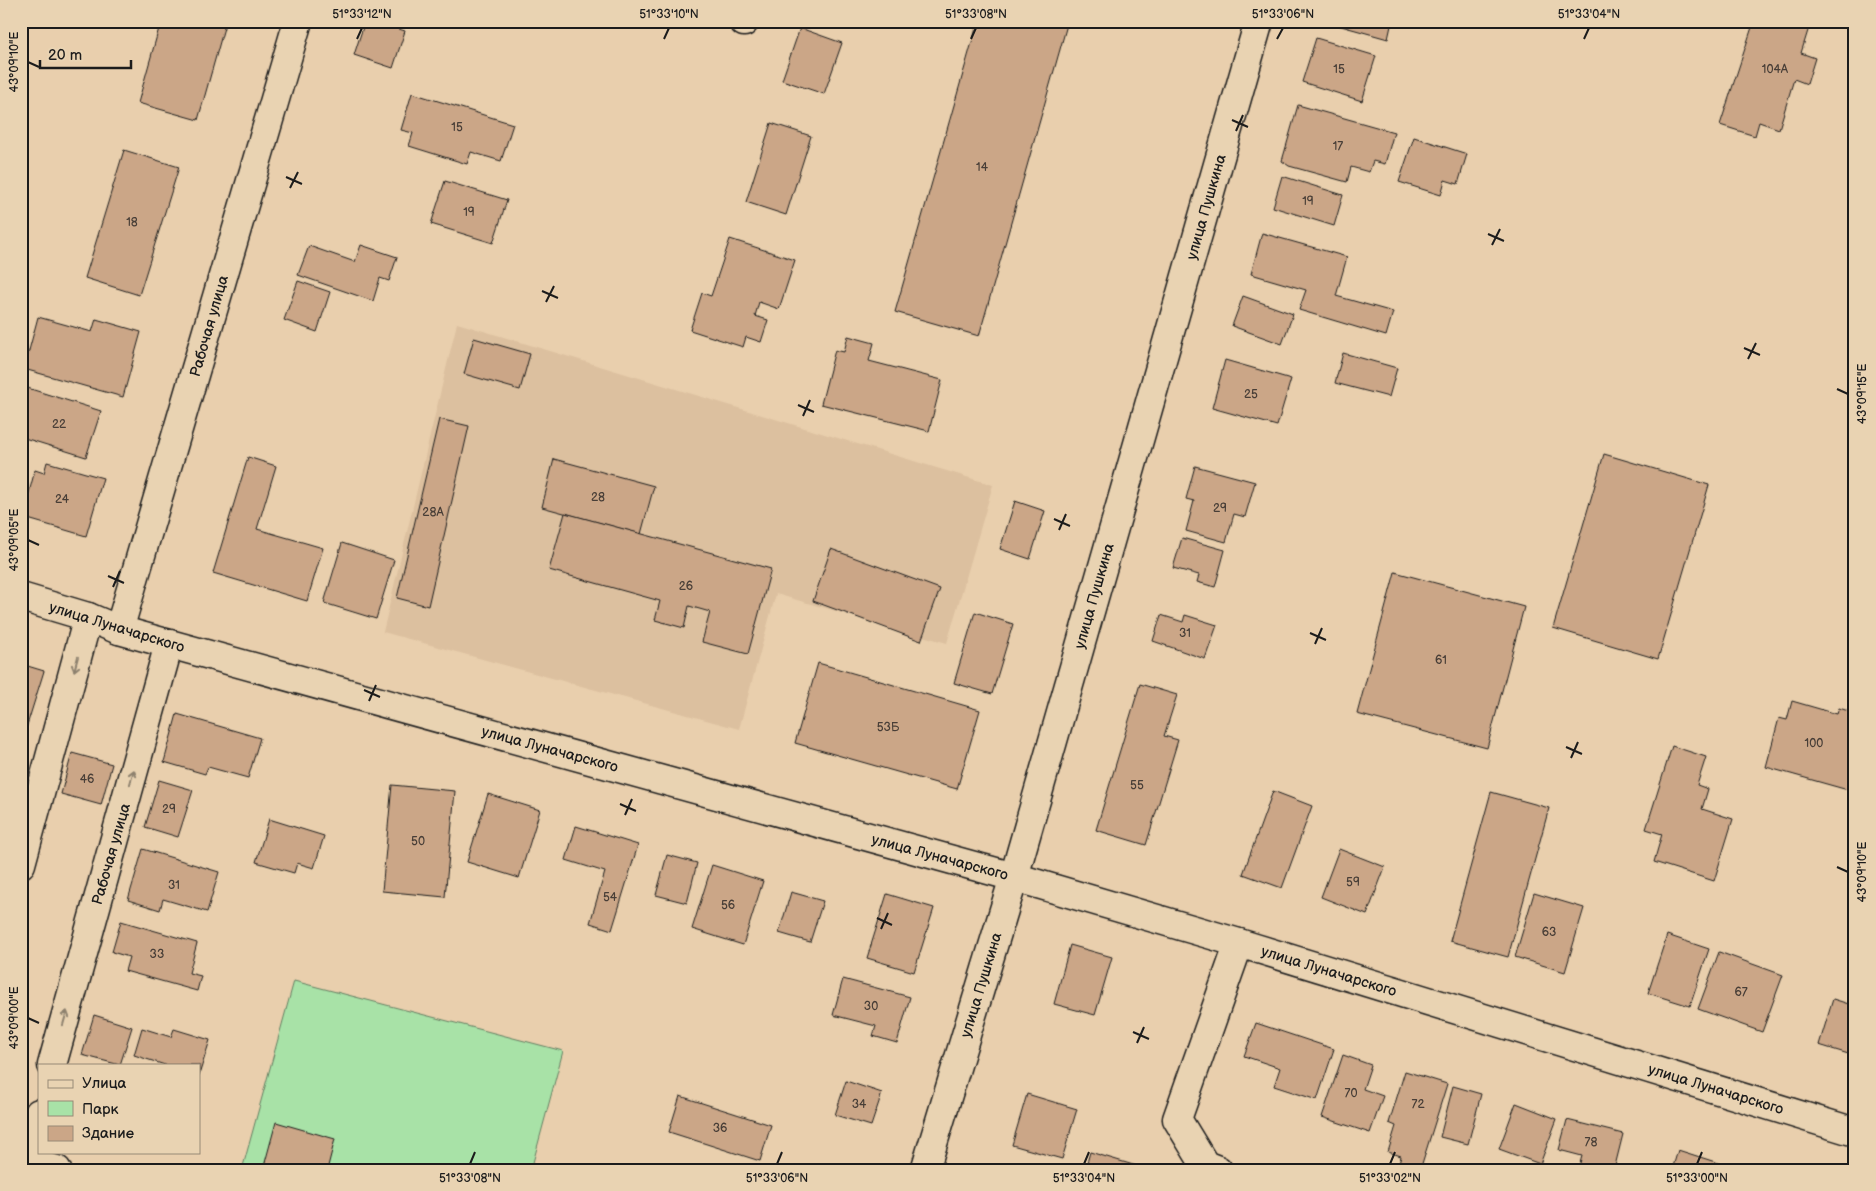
<svg xmlns="http://www.w3.org/2000/svg" width="1876" height="1191" viewBox="0 0 1876 1191" font-family="'Balsamiq Sans',sans-serif">
  <style>
    .built { fill: #dcc09f }
    .green { fill: #a8e2a7; stroke: #627f62 }
    .building { fill: #cba687; stroke: #1c1c1c }
    .lines { fill: none; stroke-linecap: round; stroke-linejoin: round }
    .minor-casing { stroke: #1c1c1c; stroke-width: 31 }
    .minor { stroke: #e9d3b2; stroke-width: 28 }
    .oneway { stroke: #8d816e }
    .ticks { fill: none; stroke: #1c1c1c; stroke-width: 2 }
    .labels { text-anchor: middle; stroke-width: 4; stroke-linejoin: round; paint-order: stroke }
    .number-label { font-size: 12px; fill: #483e37 }
    .street-label { font-size: 15px; fill: #1c1c1c; stroke: #e9d3b2 }
    .neatline { fill: none; stroke: #1c1c1c; stroke-width: 2 }
    .ticks-label { font-size: 12px; text-anchor: middle; fill: #1c1c1c }
  </style>
  <rect width="100%" height="100%" fill="#e9cfad"/>
  <filter id="ink" filterUnits="userSpaceOnUse"><feTurbulence type="fractalNoise" baseFrequency=".02" numOctaves="2"/><feDisplacementMap in="SourceGraphic" scale="10" xChannelSelector="R" yChannelSelector="G"/><feConvolveMatrix kernelMatrix="1 2 1 2 8 2 1 2 1" color-interpolation-filters="sRGB"/></filter>
  <g filter="url(#ink)">
    <!-- built -->
    <polygon class="built" points="457,323 993,485 947,643 776,594 739,729 383,632"/>
    <!-- green -->
    <polygon class="green" points="294,981 563,1051 531,1170 242,1170"/>
    <!-- building -->
    <g class="building">
      <polygon points="161,21 215,21 225,24 198,120 138,103"/>
      <polygon points="365,21 375,21 405,31 393,68 354,55"/>
      <polygon points="978,21 1068,21 979,336 895,312"/>
      <polygon points="1323,21 1392,21 1388,39"/>
      <polygon points="1754,21 1811,21 1801,53 1815,58 1807,84 1794,79 1779,129 1759,122 1755,136 1720,125"/>
      <polygon points="800,28 842,43 824,94 782,80"/>
      <polygon points="1316,38 1376,56 1362,101 1302,82"/>
      <polygon points="412,93 513,124 501,161 471,152 467,164 409,146 413,133 401,130"/>
      <polygon points="1298,105 1394,132 1385,164 1373,161 1369,172 1351,167 1347,182 1289,166 1282,161"/>
      <polygon points="771,123 811,136 786,215 746,202"/>
      <polygon points="1414,137 1467,154 1458,184 1445,180 1441,195 1399,182"/>
      <polygon points="124,150 179,167 139,295 85,278"/>
      <polygon points="1282,176 1343,195 1334,226 1273,207"/>
      <polygon points="445,181 507,200 493,243 431,224"/>
      <polygon points="1262,233 1347,257 1336,296 1393,312 1386,336 1299,310 1306,290 1251,274"/>
      <polygon points="730,239 795,260 779,309 759,302 755,316 768,320 761,342 746,337 743,347 690,330 702,293 711,296"/>
      <polygon points="361,245 397,257 389,281 380,278 373,301 298,275 309,246 355,262"/>
      <polygon points="298,281 330,292 317,332 284,320"/>
      <polygon points="1243,296 1293,314 1282,344 1232,326"/>
      <polygon points="38,317 92,332 96,319 141,332 123,397 24,369"/>
      <polygon points="848,336 874,343 869,361 942,380 929,431 821,404 835,350 844,352"/>
      <polygon points="474,338 530,354 520,390 464,374"/>
      <polygon points="1343,353 1397,368 1389,397 1335,383"/>
      <polygon points="1225,360 1291,379 1277,426 1212,408"/>
      <polygon points="21,386 101,411 86,457 21,437"/>
      <polygon points="439,419 469,426 428,606 397,598"/>
      <polygon points="1604,454 1709,485 1658,659 1553,628"/>
      <polygon points="248,457 276,466 257,529 323,548 307,601 213,573"/>
      <polygon points="554,459 654,486 641,534 542,507"/>
      <polygon points="47,462 103,478 86,536 21,517 21,498 27,500 35,470 44,473"/>
      <polygon points="1195,466 1255,482 1245,517 1234,514 1226,542 1186,531 1194,501 1186,499"/>
      <polygon points="1015,501 1045,511 1030,559 1000,549"/>
      <polygon points="565,513 771,569 748,654 702,642 710,612 689,606 684,628 655,620 660,601 549,570"/>
      <polygon points="1182,538 1225,550 1215,587 1197,582 1199,575 1173,568"/>
      <polygon points="342,543 394,560 376,619 324,603"/>
      <polygon points="831,549 940,589 921,641 813,601"/>
      <polygon points="1395,572 1524,607 1487,748 1357,714"/>
      <polygon points="975,612 1013,624 992,694 954,683"/>
      <polygon points="1161,615 1183,622 1185,615 1217,625 1205,659 1153,641"/>
      <polygon points="818,663 980,710 957,789 795,743"/>
      <polygon points="21,664 44,671 23,738 21,737"/>
      <polygon points="1140,684 1177,695 1164,736 1178,740 1146,845 1096,830"/>
      <polygon points="1792,701 1837,714 1839,708 1855,713 1855,792 1766,767 1779,718 1787,720"/>
      <polygon points="177,714 260,738 248,778 208,767 205,774 164,762"/>
      <polygon points="1672,746 1706,757 1697,785 1708,789 1702,809 1733,819 1714,881 1654,862 1662,834 1646,829"/>
      <polygon points="72,753 112,764 101,805 61,794"/>
      <polygon points="159,780 193,790 178,837 145,827"/>
      <polygon points="392,785 455,791 445,897 382,891"/>
      <polygon points="1273,791 1312,806 1282,888 1243,874"/>
      <polygon points="1491,792 1549,808 1508,957 1450,941"/>
      <polygon points="488,794 540,810 519,878 467,862"/>
      <polygon points="269,819 324,836 314,868 297,863 294,873 256,862"/>
      <polygon points="576,826 638,845 612,930 590,923 605,872 566,860"/>
      <polygon points="143,849 219,872 207,912 163,899 160,910 128,900"/>
      <polygon points="1339,849 1385,867 1367,915 1321,897"/>
      <polygon points="667,855 697,863 687,903 656,895"/>
      <polygon points="712,865 763,881 743,945 692,929"/>
      <polygon points="791,892 823,901 810,942 779,933"/>
      <polygon points="1534,893 1584,908 1565,972 1515,957"/>
      <polygon points="887,894 934,908 914,972 867,958"/>
      <polygon points="121,921 197,943 189,973 201,976 197,991 125,971 129,957 112,952"/>
      <polygon points="1667,935 1709,949 1690,1006 1648,993"/>
      <polygon points="1070,945 1112,957 1095,1015 1054,1004"/>
      <polygon points="1719,952 1783,975 1762,1032 1698,1009"/>
      <polygon points="843,979 910,997 897,1043 873,1036 876,1026 833,1015"/>
      <polygon points="1833,999 1855,1006 1855,1056 1819,1045"/>
      <polygon points="94,1015 132,1027 120,1065 82,1055"/>
      <polygon points="1256,1023 1334,1049 1317,1100 1274,1086 1280,1068 1244,1056"/>
      <polygon points="142,1028 171,1037 174,1029 210,1040 199,1075 199,1065 165,1065 134,1055"/>
      <polygon points="1343,1055 1371,1065 1363,1089 1383,1096 1370,1133 1322,1117"/>
      <polygon points="1405,1071 1447,1084 1420,1170 1399,1164 1401,1156 1388,1152 1396,1126 1389,1123"/>
      <polygon points="846,1081 882,1093 871,1126 835,1115"/>
      <polygon points="1453,1086 1481,1094 1468,1144 1440,1137"/>
      <polygon points="1027,1094 1077,1109 1062,1159 1012,1145"/>
      <polygon points="680,1096 771,1125 760,1161 669,1132"/>
      <polygon points="1516,1103 1557,1119 1540,1164 1499,1149"/>
      <polygon points="1567,1120 1623,1134 1614,1170 1578,1170 1582,1156 1559,1150"/>
      <polygon points="276,1122 335,1139 327,1170 263,1170"/>
      <polygon points="1678,1150 1728,1166 1726,1170 1672,1170"/>
      <polygon points="1090,1152 1150,1170 1085,1170"/>
    </g>
    <g class="lines">
      <defs>
        <g id="minor">
          <polyline points="744,22 744,21"/>
          <polyline points="21,597 88,617 119,630 1014,877 1239,943 1855,1132"/>
          <polyline points="119,630 298,21"/>
          <polyline points="21,864 88,617"/>
          <polyline points="52,1065 169,644"/>
          <polyline points="25,1161 57,1170"/>
          <polyline points="23,1170 39,1113"/>
          <polyline points="925,1170 1014,877 1259,21"/>
          <polyline points="1218,1170 1205,1165 1177,1119 1239,943"/>
        </g>
      </defs>
      <!-- minor casing -->
      <use href="#minor" class="minor-casing"/>
      <!-- minor -->
      <use href="#minor" class="minor"/>
    </g>
    <!-- one-way arrows -->
    <defs><path id="oneway-shaft" d="M-6 0H5M1.5-3L5.5 0L1.5 3" fill="none" stroke-width="1.6" stroke-linecap="round" stroke-linejoin="round" transform="scale(1.25)"/></defs>
    <g class="oneway">
      <use href="#oneway-shaft" transform="translate(76 664) rotate(105)"/>
      <use href="#oneway-shaft" transform="translate(132 777) rotate(-74)"/>
      <use href="#oneway-shaft" transform="translate(65 1018) rotate(-74)"/>
    </g>
  </g>
  <!-- ticks -->
  <path class="ticks" d="M 357,39 L 362,28M 664,39 L 669,28M 971,39 L 976,28M 1277,39 L 1283,28M 1584,39 L 1589,28M 28,62 L 39,67M 1232,120 L 1248,127M 1236,131 L 1243,115M 286,177 L 302,184M 290,188 L 298,172M 1488,234 L 1504,241M 1492,245 L 1500,229M 542,291 L 558,298M 546,302 L 554,286M 1744,348 L 1760,355M 1748,359 L 1756,343M 1837,389 L 1848,394M 798,405 L 814,412M 803,416 L 810,400M 1054,519 L 1070,526M 1059,530 L 1066,514M 28,540 L 39,545M 108,576 L 124,583M 113,587 L 120,571M 1310,633 L 1326,640M 1315,644 L 1322,628M 364,690 L 380,697M 369,701 L 376,685M 1566,747 L 1582,754M 1571,758 L 1578,742M 620,804 L 636,811M 625,815 L 632,799M 1837,867 L 1848,872M 877,918 L 892,925M 881,929 L 888,913M 28,1018 L 39,1023M 1133,1032 L 1149,1039M 1137,1043 L 1144,1027M 470,1164 L 475,1152M 777,1164 L 782,1152M 1084,1164 L 1089,1152M 1390,1164 L 1395,1152M 1697,1164 L 1702,1152"/>
  <g class="labels">
    <!-- number labels -->
    <g class="number-label">
      <text x="1339" y="73">15</text>
      <text x="1775" y="73">104А</text>
      <text x="457" y="131">15</text>
      <text x="1338" y="150">17</text>
      <text x="982" y="171">14</text>
      <text x="1308" y="205">19</text>
      <text x="469" y="216">19</text>
      <text x="132" y="226">18</text>
      <text x="1251" y="398">25</text>
      <text x="59" y="428">22</text>
      <text x="598" y="501">28</text>
      <text x="62" y="503">24</text>
      <text x="1220" y="512">29</text>
      <text x="433" y="516">28А</text>
      <text x="686" y="590">26</text>
      <text x="1185" y="637">31</text>
      <text x="1441" y="664">61</text>
      <text x="888" y="731">53Б</text>
      <text x="1814" y="747">100</text>
      <text x="87" y="783">46</text>
      <text x="1137" y="789">55</text>
      <text x="169" y="813">29</text>
      <text x="418" y="845">50</text>
      <text x="1353" y="886">59</text>
      <text x="174" y="889">31</text>
      <text x="610" y="901">54</text>
      <text x="728" y="909">56</text>
      <text x="1549" y="936">63</text>
      <text x="157" y="958">33</text>
      <text x="1741" y="996">67</text>
      <text x="871" y="1010">30</text>
      <text x="1351" y="1097">70</text>
      <text x="859" y="1108">34</text>
      <text x="1418" y="1108">72</text>
      <text x="720" y="1132">36</text>
      <text x="1591" y="1146">78</text>
    </g>
    <!-- street labels -->
    <g class="street-label">
      <text transform="translate(1206 207) rotate(-74)" y="5">улица Пушкина</text>
      <text transform="translate(209 326) rotate(-74)" y="5">Рабочая улица</text>
      <text transform="translate(1094 596) rotate(-74)" y="5">улица Пушкина</text>
      <text transform="translate(117 627) rotate(17)" y="5">улица Луначарского</text>
      <text transform="translate(550 749) rotate(15)" y="5">улица Луначарского</text>
      <text transform="translate(111 854) rotate(-74)" y="5">Рабочая улица</text>
      <text transform="translate(940 857) rotate(15)" y="5">улица Луначарского</text>
      <text transform="translate(1329 971) rotate(17)" y="5">улица Луначарского</text>
      <text transform="translate(981 985) rotate(-73)" y="5">улица Пушкина</text>
      <text transform="translate(1716 1089) rotate(17)" y="5">улица Луначарского</text>
    </g>
  </g>
  <!-- margin -->
  <rect width="1876" height="1191" fill="none" stroke="#e9d3b2" stroke-width="55"/>
  <!-- legend -->
  <rect x="38" y="1064" width="162" height="90" fill="#e9d3b2" stroke="#978a76"/>
  <rect x="48" y="1080" width="25" height="8" fill="#e9d3b2" stroke="#978a76"/>
  <text x="82" y="1088" font-size="15" fill="#1c1c1c">Улица</text>
  <rect x="48" y="1101" width="25" height="15" fill="#a8e2a7" stroke="#978a76"/>
  <text x="82" y="1114" font-size="15" fill="#1c1c1c">Парк</text>
  <rect x="48" y="1126" width="25" height="15" fill="#cba687" stroke="#978a76"/>
  <text x="82" y="1138" font-size="15" fill="#1c1c1c">Здание</text>
  <!-- scale -->
  <path d="M40 60v8h91v-8" fill="none" stroke="#1c1c1c" stroke-width="2.5"/>
  <text x="48" y="60" font-size="15" fill="#1c1c1c" stroke="#e9d3b2" stroke-width="4" paint-order="stroke">20 m</text>
  <rect x="28" y="28" width="1820" height="1136" class="neatline"/>
  <g class="ticks-label">
    <text x="362" y="18">51°33'12"N</text>
    <text x="669" y="18">51°33'10"N</text>
    <text x="976" y="18">51°33'08"N</text>
    <text x="1283" y="18">51°33'06"N</text>
    <text x="1589" y="18">51°33'04"N</text>
    <text transform="translate(14 62) rotate(-90)" y="4">43°09'10"E</text>
    <text transform="translate(1862 394) rotate(-90)" y="4">43°09'15"E</text>
    <text transform="translate(14 540) rotate(-90)" y="4">43°09'05"E</text>
    <text transform="translate(1862 872) rotate(-90)" y="4">43°09'10"E</text>
    <text transform="translate(14 1018) rotate(-90)" y="4">43°09'00"E</text>
    <text x="470" y="1182">51°33'08"N</text>
    <text x="777" y="1182">51°33'06"N</text>
    <text x="1084" y="1182">51°33'04"N</text>
    <text x="1390" y="1182">51°33'02"N</text>
    <text x="1697" y="1182">51°33'00"N</text>
  </g>
</svg>
